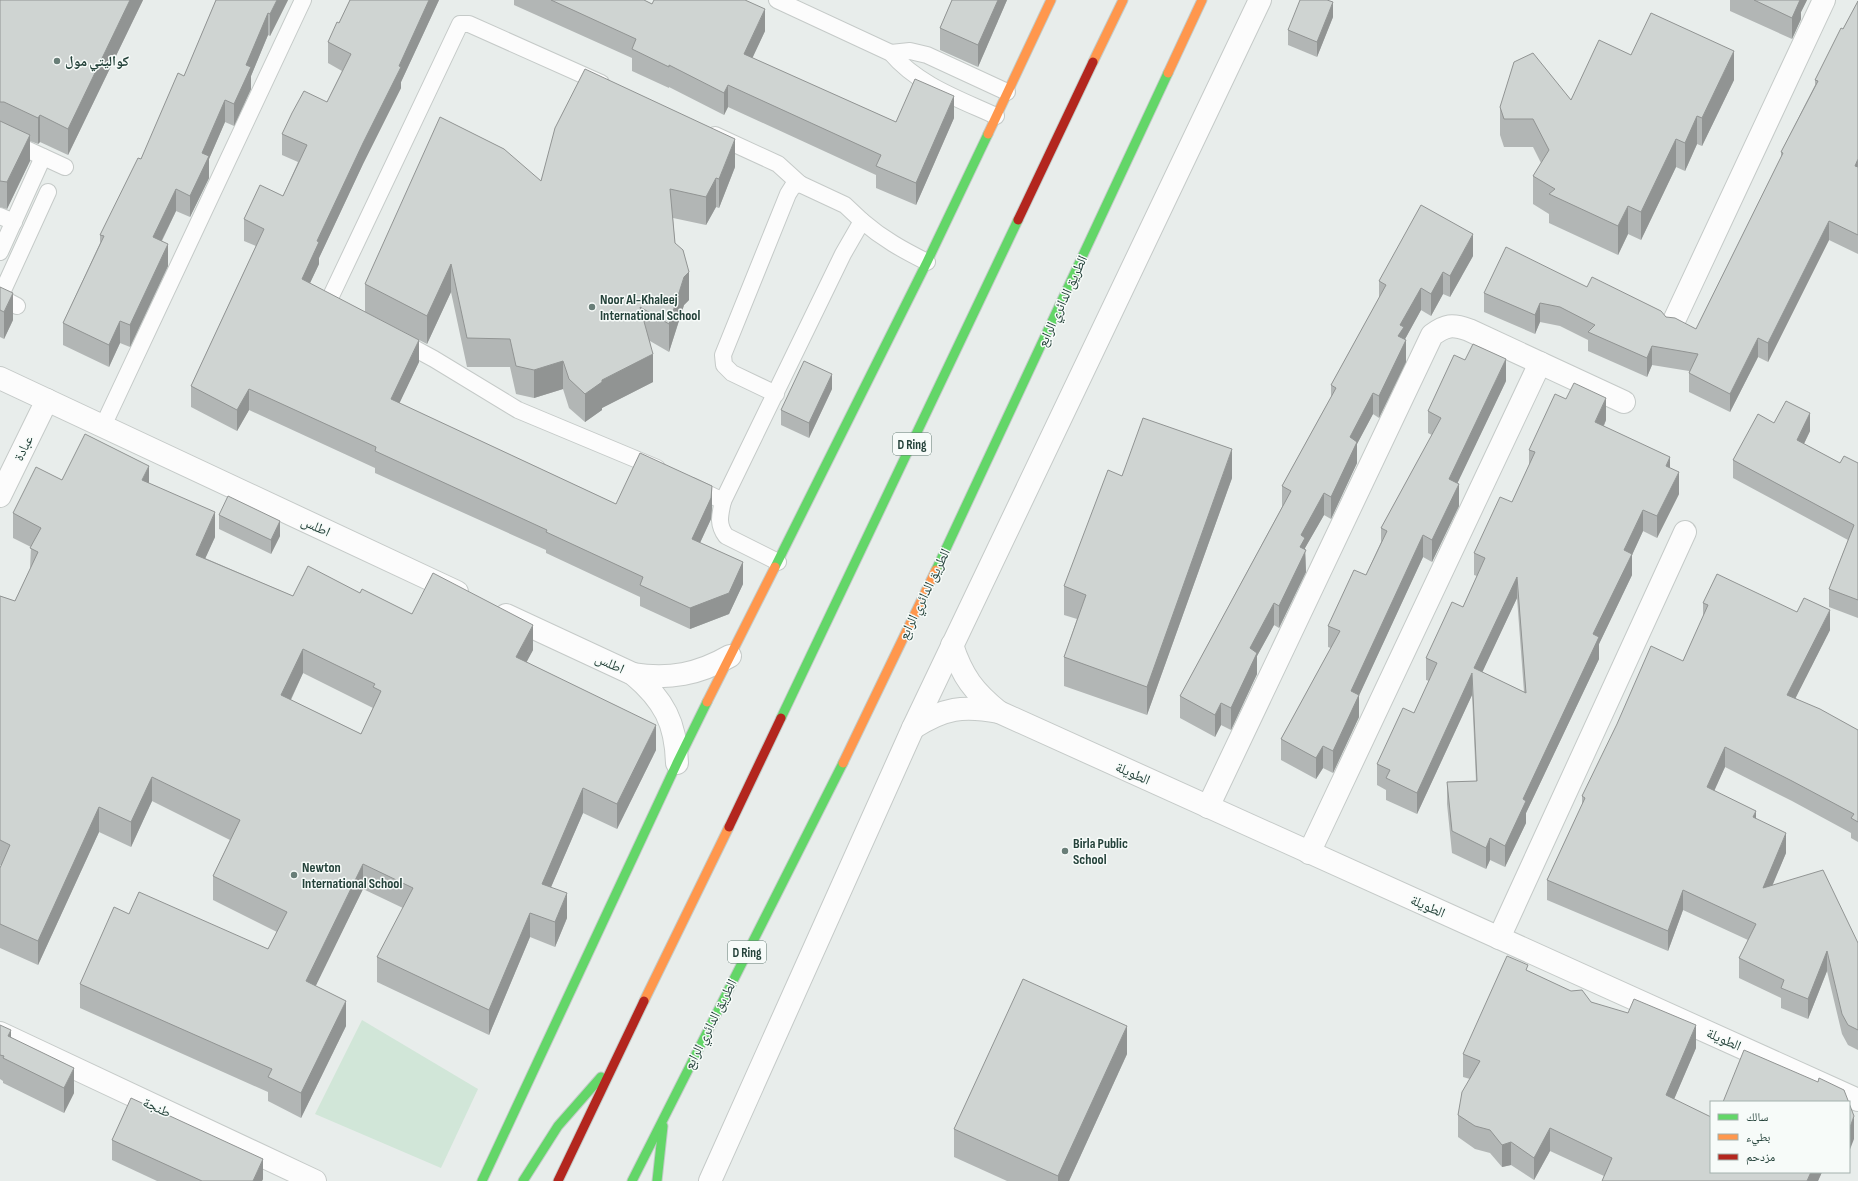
<svg xmlns="http://www.w3.org/2000/svg" width="1858" height="1181" viewBox="0 0 1858 1181" font-family="'Sofia Sans Condensed','Noto Naskh Arabic',sans-serif">
  <style>
    .green { fill: #d1e6d8 }
    .lines { fill: none; stroke-linecap: round; stroke-linejoin: round }
    .lane-casing { stroke: #c5cac8; stroke-width: 18 }
    .street-casing { stroke: #c5cac8; stroke-width: 24 }
    .fast-casing { stroke: #c3cbc8; stroke-width: 11 }
    .slow-casing { stroke: #c3cbc8; stroke-width: 11 }
    .jam-casing { stroke: #c3cbc8; stroke-width: 11 }
    .lane { stroke: #fcfcfc; stroke-width: 16 }
    .street { stroke: #fcfcfc; stroke-width: 22 }
    .fast { stroke: #63d668; stroke-width: 9 }
    .slow { stroke: #ff974d; stroke-width: 9 }
    .jam { stroke: #b3261e; stroke-width: 9 }
    .wall { fill: #b2b6b5; fill-rule: evenodd }
    .shaded-wall { fill: #919493 }
    .building { fill: #cfd4d2; stroke: #919493; fill-rule: evenodd }
    .poi-dot { fill: #697e78; stroke: #f7fbf9; stroke-width: 1.5 }
    .labels { text-anchor: middle; stroke-width: 3; stroke-linejoin: round; paint-order: stroke }
    .shield { fill: #f7fbf9; stroke: #637a73; stroke-width: 1 }
    .shield-label { font-size: 13px; font-weight: bold; fill: #24423a }
    .poi-label { font-size: 14px; font-weight: bold; fill: #24423a; stroke: #f7fbf9; text-anchor: start }
    .street-label { font-size: 14px; fill: #24423a; stroke: #f7fbf9 }
  </style>
  <rect width="100%" height="100%" fill="#e8edeb"/>
  <!-- green -->
  <polygon class="green" points="362,1020 478,1089 441,1168 315,1114"/>
  <g class="lines">
    <defs>
      <g id="lane">
        <path d="M 777,0 L 891,53 C 918,85 959,99 996,116"/>
        <polyline points="891,53 910,51 927,55 1007,92"/>
        <polyline points="715,135 778,164 800,184"/>
        <polyline points="0,137 65,167"/>
        <polyline points="0,216 14,222"/>
        <polyline points="0,252 43,157"/>
        <polyline points="17,306 0,297 48,192"/>
        <polyline points="341,310 331,304 331,296 460,24 469,24 601,83"/>
        <polyline points="399,340 434,359 518,410 657,468"/>
        <polyline points="776,394 732,373 724,365 723,355 788,194 793,186 800,184 845,205 862,221"/>
        <polyline points="103,426 303,0"/>
        <polyline points="692,486 723,501"/>
        <path d="M 778,562 L 726,536 C 717,524 720,515 723,501 L 843,254 L 862,221 C 883,239 903,250 927,262"/>
      </g>
      <g id="street">
        <polyline points="1672,325 1824,0"/>
        <polyline points="0,378 457,592"/>
        <polyline points="0,496 47,400"/>
        <path d="M 506,615 L 633,674 C 664,700 676,723 677,763"/>
        <path d="M 952,645 C 962,676 974,692 999,712 L 1858,1100"/>
        <path d="M 633,674 C 669,680 699,674 730,656"/>
        <path d="M 913,728 C 944,708 963,705 999,712"/>
        <path d="M 1208,807 L 1432,335 C 1446,325 1452,324 1469,330 L 1624,402"/>
        <polyline points="1309,853 1540,363"/>
        <polyline points="1499,938 1685,532"/>
        <polyline points="0,1033 315,1181"/>
        <polyline points="710,1181 913,728 1260,0"/>
      </g>
      <g id="fast">
        <polyline points="775,567 927,262 988,134"/>
        <polyline points="936,570 1168,73"/>
        <polyline points="781,718 1018,220"/>
        <polyline points="482,1181 677,763 707,702"/>
        <polyline points="523,1181 558,1126 601,1077"/>
        <polyline points="632,1181 843,763"/>
        <polyline points="657,1181 663,1126"/>
      </g>
      <g id="slow">
        <polyline points="1093,62 1123,0"/>
        <polyline points="1168,73 1202,0"/>
        <polyline points="988,134 1051,0"/>
        <polyline points="707,702 775,567"/>
        <polyline points="843,763 936,570"/>
        <polyline points="644,1001 729,827"/>
      </g>
      <g id="jam">
        <polyline points="1018,220 1093,62"/>
        <polyline points="729,827 781,718"/>
        <polyline points="558,1181 644,1001"/>
      </g>
    </defs>
    <!-- lane casing -->
    <use href="#lane" class="lane-casing"/>
    <!-- street casing -->
    <use href="#street" class="street-casing"/>
    <!-- fast casing -->
    <use href="#fast" class="fast-casing"/>
    <!-- slow casing -->
    <use href="#slow" class="slow-casing"/>
    <!-- jam casing -->
    <use href="#jam" class="jam-casing"/>
    <!-- lane -->
    <use href="#lane" class="lane"/>
    <!-- street -->
    <use href="#street" class="street"/>
    <!-- fast -->
    <use href="#fast" class="fast"/>
    <!-- slow -->
    <use href="#slow" class="slow"/>
    <!-- jam -->
    <use href="#jam" class="jam"/>
  </g>
  <!-- wall -->
  <g class="wall">
    <polygon points="0,0 143,0 68,155 40,142 38,144 30,141 30,161 7,209 0,207"/>
    <polygon points="216,0 288,0 270,36 268,35 251,76 251,89 234,126 225,122 209,159 209,178 190,217 176,211 162,241 168,266 130,347 120,343 109,367 63,345 63,323 100,243 100,235 141,159 184,76"/>
    <polygon points="350,0 439,0 401,82 401,88 363,164 319,258 319,264 310,283 419,362 399,403 616,504 712,508 711,519 700,543 743,584 729,614 690,629 640,606 640,597 546,553 546,550 375,473 375,468 249,410 237,431 191,407 191,386 256,246 244,241 244,219 283,196 298,162 282,155 282,134 327,102 342,71 328,63 328,42 339,23"/>
    <polygon points="514,0 644,0 652,4 765,31 752,58 896,122 954,118 916,205 876,188 876,175 728,107 724,115 669,87 669,88 632,71 632,58 514,5"/>
    <polygon points="952,0 1007,0 978,67 940,50 940,28"/>
    <polygon points="1730,0 1807,0 1801,12 1801,19 1792,39 1730,11"/>
    <polygon points="1858,1 1858,254 1829,240 1768,362 1758,357 1730,412 1689,392 1689,371 1652,365 1647,377 1588,351 1588,340 1560,326 1540,322 1535,334 1484,312 1484,293 1587,287 1696,329 1781,157 1781,152 1815,85 1815,80 1843,29"/>
    <polygon points="1333,17 1317,57 1288,45 1288,30"/>
    <polygon points="1631,55 1734,80 1702,146 1697,144 1685,171 1676,167 1641,240 1628,234 1618,255 1549,223 1549,214 1533,204 1533,176 1541,163 1533,147 1504,147 1500,135 1500,107 1571,100"/>
    <polygon points="735,167 719,208 716,207 706,225 673,218 675,243 689,300 684,305 669,352 650,341 653,382 602,408 602,410 585,422 569,408 563,389 534,398 516,394 510,367 467,367 451,292 427,344 365,312 365,284"/>
    <polygon points="1473,256 1450,297 1443,294 1431,316 1421,310 1405,339 1406,362 1379,418 1373,414 1357,444 1357,463 1331,519 1324,515 1305,548 1306,572 1279,628 1274,625 1257,656 1257,674 1231,730 1221,725 1215,737 1180,718 1180,696 1282,507 1282,486 1331,397 1331,385 1379,298 1379,281"/>
    <polygon points="0,287 13,320 4,339 0,337"/>
    <polygon points="1506,381 1457,483 1459,506 1432,562 1423,557 1359,695 1359,717 1333,773 1323,768 1316,779 1281,760 1281,739 1331,648 1328,647 1328,626 1366,575 1381,542 1381,528 1432,435 1428,433 1428,411"/>
    <polygon points="832,389 809,438 781,425 781,410"/>
    <path d="M 1606,420 L 1604,426 L 1670,468 L 1679,494 L 1657,538 L 1643,531 L 1632,555 L 1632,575 L 1599,644 L 1599,659 L 1526,813 L 1526,823 L 1505,867 L 1490,860 L 1486,869 L 1452,853 L 1447,804 L 1447,782 L 1476,781 L 1472,695 L 1417,814 L 1386,800 L 1386,790 L 1377,785 L 1377,764 L 1414,713 L 1429,681 L 1426,680 L 1426,658 L 1463,607 L 1477,576 L 1474,575 L 1474,553 L 1512,502 L 1529,465 L 1529,450 ZM 1517,598 L 1524,692 L 1482,672 Z"/>
    <polygon points="1774,423 1810,431 1804,444 1840,463 1858,463 1858,618 1829,607 1829,589 1848,540 1733,478 1733,460"/>
    <polygon points="1122,476 1232,478 1147,715 1064,686 1064,657 1077,619 1064,615 1064,586"/>
    <path d="M 62,480 L 149,483 L 215,537 L 205,558 L 293,596 L 360,593 L 412,614 L 533,650 L 526,662 L 656,750 L 617,829 L 583,813 L 551,887 L 567,918 L 555,947 L 530,937 L 489,1035 L 377,982 L 377,957 L 403,908 L 363,889 L 315,986 L 346,1026 L 301,1118 L 268,1101 L 268,1092 L 80,1008 L 80,984 L 129,914 L 268,949 L 277,932 L 213,900 L 213,876 L 230,840 L 152,801 L 131,847 L 99,832 L 38,965 L 0,948 L 0,868 L 1,865 L 0,865 L 0,596 L 15,601 L 30,569 L 31,547 L 13,538 L 13,513 ZM 303,673 L 373,708 L 361,734 L 291,700 Z"/>
    <polygon points="219,515 280,536 271,554 219,529"/>
    <polygon points="1703,603 1830,630 1795,698 1858,730 1858,842 1851,838 1851,833 1792,801 1725,767 1714,790 1756,819 1786,853 1772,885 1858,943 1858,1050 1848,1045 1842,1034 1827,971 1808,1019 1781,1008 1781,998 1739,978 1739,958 1748,940 1683,910 1668,951 1547,900 1547,880 1582,805 1582,796 1683,661 1703,617"/>
    <polygon points="1528,971 1591,1002 1696,1048 1674,1099 1711,1172 1822,1172 1818,1181 1602,1181 1604,1176 1550,1151 1534,1180 1511,1165 1502,1167 1490,1153 1475,1149 1458,1137 1458,1115 1470,1079 1463,1077 1463,1054"/>
    <polygon points="0,1025 11,1037 74,1093 64,1113 3,1083 3,1081 0,1079"/>
    <polygon points="1127,1054 1069,1181 1007,1181 954,1157 954,1129"/>
    <polygon points="112,1140 263,1179 262,1181 157,1181 112,1160"/>
  </g>
  <!-- shaded-wall -->
  <g class="shaded-wall">
    <polygon points="130,0 143,0 68,155 68,129"/>
    <polygon points="277,0 288,0 270,36 270,14"/>
    <polygon points="429,0 439,0 401,82 401,88 363,164 319,258 319,264 302,300 302,279 317,241 399,66"/>
    <polygon points="998,0 1007,0 978,67 978,45"/>
    <polygon points="1799,0 1807,0 1801,12 1801,19 1792,39 1792,18"/>
    <polygon points="1333,2 1333,17 1317,57 1317,42"/>
    <polygon points="765,9 765,31 744,76 744,54"/>
    <polygon points="268,13 268,35 251,76 251,89 234,126 234,104 246,65"/>
    <polygon points="1734,51 1734,80 1702,146 1702,118"/>
    <polygon points="728,85 728,107 724,115 724,93"/>
    <polygon points="954,96 954,118 916,205 916,183"/>
    <polygon points="225,100 225,122 209,159 209,178 190,217 190,196 202,153"/>
    <polygon points="40,115 40,142 38,144 38,118"/>
    <polygon points="1697,116 1697,144 1685,171 1685,143"/>
    <polygon points="30,135 30,161 7,209 7,182"/>
    <polygon points="735,139 735,167 719,208 719,179"/>
    <polygon points="1676,139 1676,167 1641,240 1641,212"/>
    <polygon points="1858,159 1858,178 1855,166"/>
    <polygon points="716,178 716,207 706,225 706,197"/>
    <polygon points="176,189 176,211 153,258 153,237"/>
    <polygon points="1628,206 1628,234 1618,255 1618,226"/>
    <polygon points="1829,221 1829,240 1768,362 1768,343"/>
    <polygon points="1473,234 1473,256 1450,297 1450,276"/>
    <polygon points="168,244 168,266 130,347 130,325"/>
    <polygon points="451,264 451,292 427,344 427,316"/>
    <polygon points="689,272 689,300 684,305 669,352 669,324 684,277"/>
    <polygon points="1443,272 1443,294 1431,316 1431,294"/>
    <polygon points="1421,288 1421,310 1404,341 1406,340 1406,362 1379,418 1379,396 1398,336 1400,325"/>
    <polygon points="13,293 13,320 4,339 4,312"/>
    <polygon points="1540,303 1540,322 1535,334 1535,315"/>
    <polygon points="120,321 120,343 109,367 109,345"/>
    <polygon points="1758,338 1758,357 1730,412 1730,394"/>
    <polygon points="419,340 419,362 391,421 391,399"/>
    <polygon points="1652,346 1652,365 1647,377 1647,358"/>
    <polygon points="653,354 653,382 602,408 602,410 585,422 585,394 602,380"/>
    <polygon points="1506,359 1506,381 1449,501 1449,479"/>
    <polygon points="563,361 563,389 534,398 534,370"/>
    <polygon points="832,374 832,389 809,438 809,423"/>
    <polygon points="249,389 249,410 237,431 237,410"/>
    <polygon points="1373,393 1373,414 1357,444 1357,463 1331,519 1331,497 1350,437"/>
    <polygon points="1606,398 1606,420 1595,444 1595,422"/>
    <polygon points="1810,413 1810,431 1797,458 1797,440"/>
    <polygon points="1232,449 1232,478 1147,715 1147,687"/>
    <polygon points="1670,457 1670,479 1666,466"/>
    <polygon points="149,466 149,491 142,480"/>
    <polygon points="1679,472 1679,494 1657,538 1657,516"/>
    <polygon points="1459,484 1459,506 1432,562 1432,540"/>
    <polygon points="712,486 712,508 711,519 692,560 692,539"/>
    <polygon points="1324,493 1324,515 1305,548 1306,572 1279,628 1279,606 1301,535"/>
    <polygon points="1643,510 1643,531 1632,555 1632,575 1599,644 1599,659 1526,813 1526,823 1505,867 1505,846 1523,799 1593,634 1624,550"/>
    <polygon points="215,512 215,537 196,579 196,555"/>
    <polygon points="280,521 280,536 271,554 271,540"/>
    <polygon points="1423,535 1423,557 1351,713 1351,691"/>
    <polygon points="743,562 743,584 729,614 690,629 690,608"/>
    <polygon points="1517,577 1517,598 1474,690 1474,668"/>
    <polygon points="1274,603 1274,625 1257,656 1257,674 1231,730 1231,708 1250,648"/>
    <polygon points="1830,610 1830,630 1787,715 1787,695"/>
    <polygon points="533,625 533,650 516,682 516,657"/>
    <polygon points="303,649 303,673 281,720 281,695"/>
    <polygon points="1472,673 1472,695 1417,814 1417,793"/>
    <polygon points="1359,695 1359,717 1333,773 1333,751"/>
    <polygon points="1221,703 1221,725 1215,737 1215,715"/>
    <polygon points="656,725 656,750 617,829 617,804"/>
    <polygon points="1323,746 1323,768 1316,779 1316,758"/>
    <polygon points="1725,747 1725,767 1707,807 1707,787"/>
    <polygon points="152,777 152,801 131,847 131,822"/>
    <polygon points="583,788 583,813 542,908 542,884"/>
    <polygon points="99,807 99,832 38,965 38,941"/>
    <polygon points="1756,811 1756,831 1753,817"/>
    <polygon points="1786,833 1786,853 1763,908 1763,888"/>
    <polygon points="1490,838 1490,860 1486,869 1486,848"/>
    <polygon points="363,864 363,889 306,1006 306,981"/>
    <polygon points="1683,890 1683,910 1668,951 1668,931"/>
    <polygon points="567,893 567,918 555,947 555,922"/>
    <polygon points="530,913 530,937 489,1035 489,1010"/>
    <polygon points="1827,951 1827,971 1808,1019 1808,999"/>
    <polygon points="346,1001 346,1026 301,1118 301,1093"/>
    <polygon points="1696,1025 1696,1048 1666,1118 1666,1095"/>
    <polygon points="1127,1026 1127,1054 1069,1181 1058,1181 1058,1176"/>
    <polygon points="11,1030 11,1054 8,1036"/>
    <polygon points="74,1068 74,1093 64,1113 64,1088"/>
    <polygon points="1854,1116 1854,1139 1849,1152 1849,1130"/>
    <polygon points="1550,1128 1550,1151 1534,1180 1534,1158"/>
    <polygon points="1511,1142 1511,1165 1502,1167 1502,1145"/>
    <polygon points="263,1159 263,1179 262,1181 253,1181"/>
    <polygon points="1811,1172 1822,1172 1818,1181 1807,1181"/>
  </g>
  <!-- building -->
  <g class="building">
    <polygon points="0,0 130,0 68,129 40,115 38,118 4,102 0,102"/>
    <polygon points="216,0 277,0 270,14 268,13 246,65 251,67 234,104 225,100 202,153 209,156 190,196 176,189 153,237 168,244 130,325 120,321 109,345 63,323 104,236 100,235 138,158 141,159 178,73 184,76"/>
    <polygon points="350,0 429,0 399,66 401,67 363,143 317,241 319,242 302,279 419,340 391,399 616,504 640,453 712,486 711,498 692,539 743,562 729,593 690,608 640,585 643,577 546,532 547,530 375,451 376,447 249,389 237,410 191,386 264,229 244,219 260,185 283,196 307,145 282,134 292,113 304,91 327,102 351,54 328,42 337,22 339,23"/>
    <polygon points="551,0 644,0 652,4 654,0 745,0 765,9 744,54 896,122 915,79 954,96 916,183 876,166 881,155 728,85 724,93 669,65 669,67 632,49 636,39"/>
    <polygon points="952,0 998,0 978,45 940,28"/>
    <polygon points="1300,0 1327,0 1333,2 1317,42 1288,30"/>
    <polygon points="1754,0 1800,0 1792,18"/>
    <polygon points="1858,1 1858,159 1855,166 1858,167 1858,235 1829,221 1768,343 1758,338 1730,394 1689,373 1698,354 1652,346 1647,358 1588,332 1595,325 1560,307 1540,303 1535,315 1484,293 1506,247 1587,287 1592,277 1661,311 1666,317 1675,318 1696,329 1783,153 1781,152 1818,81 1815,80 1841,28 1843,29"/>
    <polygon points="1651,13 1734,51 1702,118 1697,116 1685,143 1676,139 1641,212 1628,206 1618,226 1549,194 1555,189 1533,176 1549,150 1533,119 1504,119 1500,107 1514,62 1533,53 1571,100 1599,40 1631,55"/>
    <polygon points="585,69 735,139 719,179 716,178 706,197 670,189 675,243 683,250 689,272 684,277 669,324 640,307 653,354 602,380 602,382 585,394 569,379 563,361 534,370 516,366 510,339 467,338 451,264 427,316 365,284 440,117 504,149 541,181 555,128"/>
    <polygon points="0,121 30,135 7,182 0,181"/>
    <polygon points="1421,205 1473,234 1450,276 1443,272 1431,294 1421,288 1400,325 1404,327 1398,336 1406,340 1379,396 1373,393 1350,437 1357,442 1331,497 1324,493 1301,535 1305,538 1300,547 1306,550 1279,606 1274,603 1250,648 1257,653 1231,708 1221,703 1215,715 1180,696 1291,491 1282,486 1336,388 1331,385 1386,285 1379,281"/>
    <polygon points="0,287 13,293 4,312 0,310"/>
    <polygon points="1473,344 1506,359 1449,479 1459,484 1432,540 1423,535 1351,691 1359,695 1333,751 1323,746 1316,758 1281,739 1340,631 1328,626 1354,570 1366,575 1387,531 1381,528 1441,418 1428,411 1454,355 1465,360"/>
    <polygon points="804,361 832,374 809,423 781,410"/>
    <path d="M 1574,383 L 1606,398 L 1595,422 L 1670,457 L 1666,466 L 1679,472 L 1657,516 L 1643,510 L 1624,550 L 1632,554 L 1593,634 L 1599,637 L 1523,799 L 1526,801 L 1505,846 L 1490,838 L 1486,848 L 1452,831 L 1447,782 L 1477,781 L 1472,673 L 1417,793 L 1386,778 L 1390,770 L 1377,764 L 1403,708 L 1414,713 L 1437,663 L 1426,658 L 1452,602 L 1463,607 L 1485,558 L 1474,553 L 1500,497 L 1512,502 L 1535,452 L 1529,450 L 1555,394 L 1566,399 ZM 1517,577 L 1526,693 L 1474,668 Z"/>
    <polygon points="1786,401 1810,413 1797,440 1840,463 1844,456 1858,463 1858,600 1829,589 1854,525 1733,460 1758,414 1774,423"/>
    <polygon points="1143,418 1232,449 1147,687 1064,657 1086,595 1064,586 1108,470 1122,476"/>
    <path d="M 85,434 L 149,466 L 142,480 L 215,512 L 196,555 L 293,596 L 308,566 L 360,593 L 362,589 L 412,614 L 433,573 L 533,625 L 516,657 L 656,725 L 617,804 L 583,788 L 542,884 L 567,893 L 555,922 L 530,913 L 489,1010 L 377,957 L 413,888 L 363,864 L 306,981 L 346,1001 L 301,1093 L 268,1077 L 272,1069 L 80,984 L 114,907 L 129,914 L 139,892 L 268,949 L 287,912 L 213,876 L 240,820 L 152,777 L 131,822 L 99,807 L 38,941 L 0,924 L 0,868 L 10,845 L 0,840 L 0,596 L 15,601 L 38,552 L 30,548 L 41,528 L 13,513 L 36,467 L 62,480 ZM 303,649 L 375,684 L 373,687 L 381,691 L 361,734 L 281,695 Z"/>
    <polygon points="228,496 280,521 271,540 219,515"/>
    <polygon points="1717,574 1797,612 1804,598 1830,610 1787,695 1820,709 1858,730 1858,822 1851,818 1854,814 1792,781 1725,747 1707,787 1756,811 1753,817 1786,833 1763,888 1823,870 1858,943 1858,1030 1848,1025 1842,1014 1827,951 1808,999 1781,988 1784,980 1739,958 1756,924 1683,890 1668,931 1547,880 1585,798 1582,796 1617,724 1651,646 1683,661 1708,605 1703,603"/>
    <polygon points="1507,956 1528,965 1526,970 1571,991 1582,990 1591,1002 1628,1013 1634,999 1696,1025 1666,1095 1711,1117 1711,1172 1811,1172 1807,1181 1602,1181 1612,1158 1550,1128 1534,1158 1511,1142 1502,1145 1490,1130 1475,1126 1458,1115 1462,1092 1480,1061 1463,1054"/>
    <polygon points="1023,979 1127,1026 1058,1176 954,1129"/>
    <polygon points="0,1025 11,1030 8,1036 74,1068 64,1088 3,1058 4,1056 0,1055"/>
    <polygon points="1744,1050 1818,1082 1819,1078 1844,1090 1854,1116 1849,1130 1849,1102 1723,1102"/>
    <polygon points="131,1098 263,1159 253,1181 202,1181 112,1140"/>
  </g>
  <!-- markers -->
  <g class="poi-dot">
    <circle cx="57" cy="61" r="4"/>
    <circle cx="592" cy="307" r="4"/>
    <circle cx="1065" cy="851" r="4"/>
    <circle cx="294" cy="875" r="4"/>
  </g>
  <g class="labels">
    <!-- shield labels -->
    <g class="shield">
      <rect x="893" y="433" width="38" height="22" rx="3"/>
      <rect x="728" y="941" width="38" height="22" rx="3"/>
    </g>
    <g class="shield-label">
      <text x="912" y="449">D Ring</text>
      <text x="747" y="957">D Ring</text>
    </g>
    <!-- poi labels -->
    <g class="poi-label">
      <text x="65" y="66">كواليتي مول</text>
      <text x="600" y="304">Noor Al-Khaleej<tspan x="600" dy="16">International School</tspan></text>
      <text x="1073" y="848">Birla Public<tspan x="1073" dy="16">School</tspan></text>
      <text x="302" y="872">Newton<tspan x="302" dy="16">International School</tspan></text>
    </g>
    <!-- street labels -->
    <g class="street-label">
      <text transform="translate(1062 301) rotate(-65)" y="5">الطريق الدائري الرابع</text>
      <text transform="translate(23 448) rotate(-64)" y="5">عبادة</text>
      <text transform="translate(316 526) rotate(25)" y="5">اطلس</text>
      <text transform="translate(924 594) rotate(-64)" y="5">الطريق الدائري الرابع</text>
      <text transform="translate(610 663) rotate(25)" y="5">اطلس</text>
      <text transform="translate(1133 773) rotate(24)" y="5">الطويلة</text>
      <text transform="translate(1428 906) rotate(24)" y="5">الطويلة</text>
      <text transform="translate(710 1024) rotate(-63)" y="5">الطريق الدائري الرابع</text>
      <text transform="translate(1724 1039) rotate(24)" y="5">الطويلة</text>
      <text transform="translate(157 1107) rotate(25)" y="5">طنجة</text>
    </g>
  </g>
  <!-- legend -->
  <rect x="1710" y="1101" width="140" height="72" fill="#f7fbf9" stroke="#a3b1ad"/>
  <rect x="1718" y="1114" width="20" height="6" fill="#63d668" stroke="#a3b1ad"/>
  <text x="1746" y="1121" font-size="12" fill="#24423a">سالك</text>
  <rect x="1718" y="1134" width="20" height="6" fill="#ff974d" stroke="#a3b1ad"/>
  <text x="1746" y="1141" font-size="12" fill="#24423a">بطيء</text>
  <rect x="1718" y="1154" width="20" height="6" fill="#b3261e" stroke="#a3b1ad"/>
  <text x="1746" y="1161" font-size="12" fill="#24423a">مزدحم</text>
</svg>
